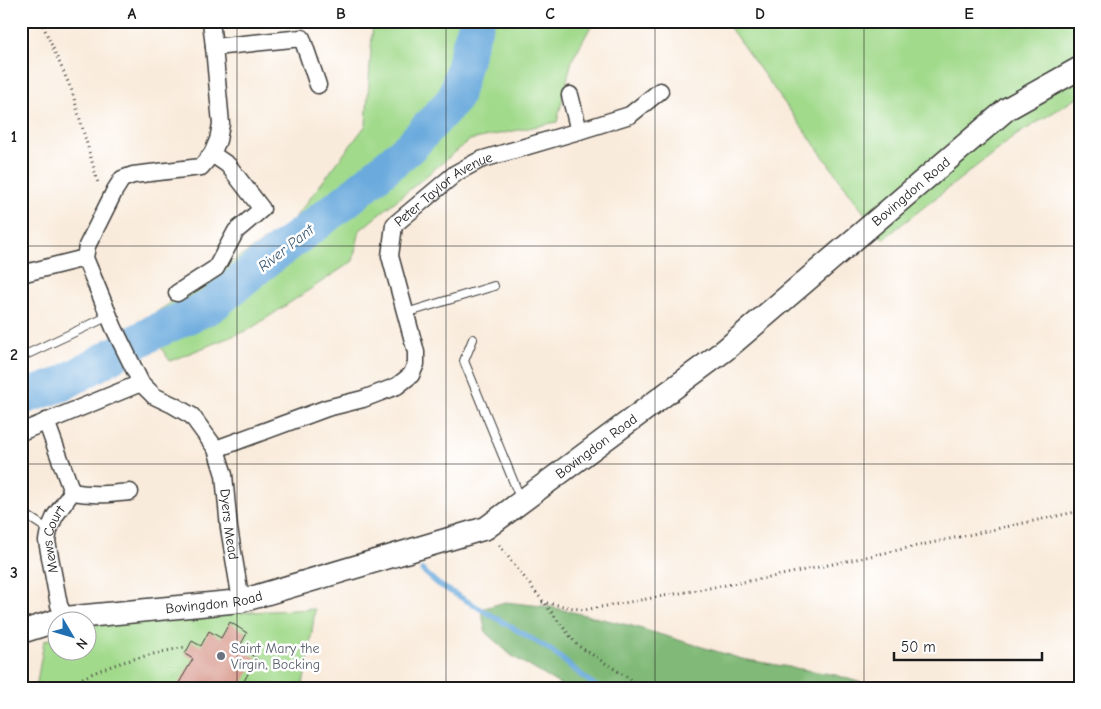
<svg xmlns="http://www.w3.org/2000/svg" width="1101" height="709" viewBox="0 0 1101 709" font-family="'Comic Neue',sans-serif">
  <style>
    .green { fill: #a2da8c; stroke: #5f7b54 }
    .forest { fill: #81ba78; stroke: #4e6b4a }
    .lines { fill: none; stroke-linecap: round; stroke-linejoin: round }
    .stream { stroke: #6aaadd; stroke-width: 5.5 }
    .river { stroke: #6aaadd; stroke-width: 35 }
    .building { fill: #d59183 }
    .lane-casing { stroke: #3d3b39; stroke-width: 10 }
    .street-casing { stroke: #3d3b39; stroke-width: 19 }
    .secondary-casing { stroke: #3d3b39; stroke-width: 25 }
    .path { stroke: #3d3b39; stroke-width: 3; stroke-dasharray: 1 4; stroke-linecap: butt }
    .lane { stroke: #fff; stroke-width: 8 }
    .street { stroke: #fff; stroke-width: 16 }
    .secondary { stroke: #fff; stroke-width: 22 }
    .grid { fill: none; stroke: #1c1c1c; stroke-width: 1; stroke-opacity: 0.55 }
    .worship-dot { fill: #6b7280; stroke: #fff; stroke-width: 2 }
    .labels { text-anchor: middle; stroke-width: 5; stroke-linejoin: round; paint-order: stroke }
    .street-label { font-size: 14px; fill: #1c1c1c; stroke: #fff }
    .worship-label { font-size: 14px; fill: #5b616d; stroke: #fff; text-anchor: start }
    .water-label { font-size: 15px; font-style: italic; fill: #3f5c73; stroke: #fff }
    .neatline { fill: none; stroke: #1c1c1c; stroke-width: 2 }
    .grid-label { font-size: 16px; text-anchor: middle; font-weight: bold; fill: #1c1c1c }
  </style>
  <rect width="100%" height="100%" fill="#fff"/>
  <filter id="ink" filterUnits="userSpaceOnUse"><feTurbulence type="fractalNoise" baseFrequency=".02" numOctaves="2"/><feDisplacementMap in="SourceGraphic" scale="10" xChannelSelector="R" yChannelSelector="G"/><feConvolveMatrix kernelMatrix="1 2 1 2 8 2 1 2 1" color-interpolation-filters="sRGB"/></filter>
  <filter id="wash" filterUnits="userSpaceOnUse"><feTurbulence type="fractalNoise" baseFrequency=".0096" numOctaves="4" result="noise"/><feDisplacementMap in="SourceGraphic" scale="20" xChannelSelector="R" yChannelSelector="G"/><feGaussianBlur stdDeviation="1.12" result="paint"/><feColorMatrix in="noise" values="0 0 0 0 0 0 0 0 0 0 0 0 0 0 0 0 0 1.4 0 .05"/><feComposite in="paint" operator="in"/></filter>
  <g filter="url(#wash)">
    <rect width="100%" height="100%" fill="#f9ebdb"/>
    <!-- green -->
    <g class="green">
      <polygon points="373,21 594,21 572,60 557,122 470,140 360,230 353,261 250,329 170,361 143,321 291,223 366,125"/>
      <polygon points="725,21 1080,21 1080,96 1015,136 883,239"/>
      <polygon points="315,609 308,661 302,688 36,688 44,641 57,636 58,652 88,652 88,625 164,616"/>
    </g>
    <!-- forest -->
    <polygon class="forest" points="505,602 551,607 632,626 742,659 836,675 877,688 566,688 512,656 486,633 481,609"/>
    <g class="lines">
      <!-- stream -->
      <polyline class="stream" points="422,570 438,584 549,649 598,688"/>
      <!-- river -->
      <polyline class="river" points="21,398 60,385 154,332 211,306 259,266 346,201 411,146 455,98 469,45 477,21"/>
    </g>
    <g id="blocks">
      <!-- building -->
      <polygon class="building" points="230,622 247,633 239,648 257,658 240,688 176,688 193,659 185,654 192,641 201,646 209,631 221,638"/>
    </g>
  </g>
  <g filter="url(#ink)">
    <use href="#blocks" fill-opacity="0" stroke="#3d3b39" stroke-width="1"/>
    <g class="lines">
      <defs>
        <g id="lane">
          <polyline points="406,313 494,286"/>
          <polyline points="473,339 464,361 521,500"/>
          <polyline points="21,357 109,316"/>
          <polyline points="21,520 29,517 49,530"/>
        </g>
        <g id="street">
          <path id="s1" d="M 211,21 L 214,47 L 221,124 L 218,140 L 212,154 L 201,167 L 133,175 L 122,179 L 115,190 L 87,246 L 85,258 L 114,328 L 141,383 L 154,396 L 173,405 L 192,416 L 216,449 L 224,475 L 229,528 L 241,601"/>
          <polyline points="214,47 302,38 318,85"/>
          <polyline points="579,131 630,115 660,91"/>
          <polyline points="21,274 85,258"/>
          <polyline points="177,293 216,268 236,231 262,209 228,165 212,154"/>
          <polyline points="46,421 72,492"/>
          <polyline points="21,432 141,383"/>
          <path id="s2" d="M 216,449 L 327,408 L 363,399 L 397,386 L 411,375 L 416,364 L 416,352 L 390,256 L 394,225 L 456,173 L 480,160 L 579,131 L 570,95"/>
          <path id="s3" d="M 65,618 L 59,605 L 47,541 L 49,530 L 55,516 L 72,492 C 92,496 110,494 130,492"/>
        </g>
        <g id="secondary">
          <path id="s4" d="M 21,632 L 65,618 L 241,601 L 486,528 L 725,350 L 1007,109 L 1080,68"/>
        </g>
      </defs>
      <!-- lane casing -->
      <use href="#lane" class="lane-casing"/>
      <!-- street casing -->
      <use href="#street" class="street-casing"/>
      <!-- secondary casing -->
      <use href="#secondary" class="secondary-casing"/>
      <!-- path -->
      <g class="path">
        <polyline points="41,21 72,91 98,183"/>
        <polyline points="499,545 577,645 644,688"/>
        <polyline points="542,602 584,610 777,576 1080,511"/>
        <path d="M 65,688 C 101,665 143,656 185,647"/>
        <polyline points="117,688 142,688"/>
      </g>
      <!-- lane -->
      <use href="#lane" class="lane"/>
      <!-- street -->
      <use href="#street" class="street"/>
      <!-- secondary -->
      <use href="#secondary" class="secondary"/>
    </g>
  </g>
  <!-- grid -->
  <path class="grid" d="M 237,21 L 237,688M 446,21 L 446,688M 655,21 L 655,688M 864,21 L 864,688M 21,246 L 1080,246M 21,464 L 1080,464"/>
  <!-- markers -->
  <circle class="worship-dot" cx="221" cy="656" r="5"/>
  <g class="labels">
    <!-- street labels -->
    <g class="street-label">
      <text dy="5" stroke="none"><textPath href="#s4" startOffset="1021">Bovingdon Road</textPath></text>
      <text dy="5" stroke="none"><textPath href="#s2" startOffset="426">Peter Taylor Avenue</textPath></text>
      <text dy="5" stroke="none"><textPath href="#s4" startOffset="616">Bovingdon Road</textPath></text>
      <text dy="5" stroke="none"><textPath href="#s1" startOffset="636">Dyers Mead</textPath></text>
      <text dy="5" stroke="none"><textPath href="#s3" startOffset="82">Mews Court</textPath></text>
      <text dy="5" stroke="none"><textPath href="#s4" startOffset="196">Bovingdon Road</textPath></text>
    </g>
    <!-- worship labels -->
    <g class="worship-label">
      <text x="231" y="653">Saint Mary the<tspan x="231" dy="16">Virgin, Bocking</tspan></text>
    </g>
    <!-- water labels -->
    <g class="water-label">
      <text transform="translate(286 248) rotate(-38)" y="5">River Pant</text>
    </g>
  </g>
  <!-- margin -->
  <rect width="1101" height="709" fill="none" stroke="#fff" stroke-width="55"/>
  <!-- north arrow -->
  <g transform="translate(72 636) rotate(128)"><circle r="24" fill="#ffffff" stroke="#a4a4a4"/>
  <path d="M0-4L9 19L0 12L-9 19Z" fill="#1f6fb2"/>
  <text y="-8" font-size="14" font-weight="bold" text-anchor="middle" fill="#1c1c1c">N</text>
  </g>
  <!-- scale -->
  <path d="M894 652v8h148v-8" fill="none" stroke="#1c1c1c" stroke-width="2.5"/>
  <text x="901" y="652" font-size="15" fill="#1c1c1c" stroke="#ffffff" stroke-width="4" paint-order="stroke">50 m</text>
  <rect x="28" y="28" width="1046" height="654" class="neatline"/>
  <g class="grid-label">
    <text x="132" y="19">A</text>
    <text x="341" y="19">B</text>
    <text x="550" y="19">C</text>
    <text x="760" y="19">D</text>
    <text x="969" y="19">E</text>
    <text x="14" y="142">1</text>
    <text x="14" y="360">2</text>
    <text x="14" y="578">3</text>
  </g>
</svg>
